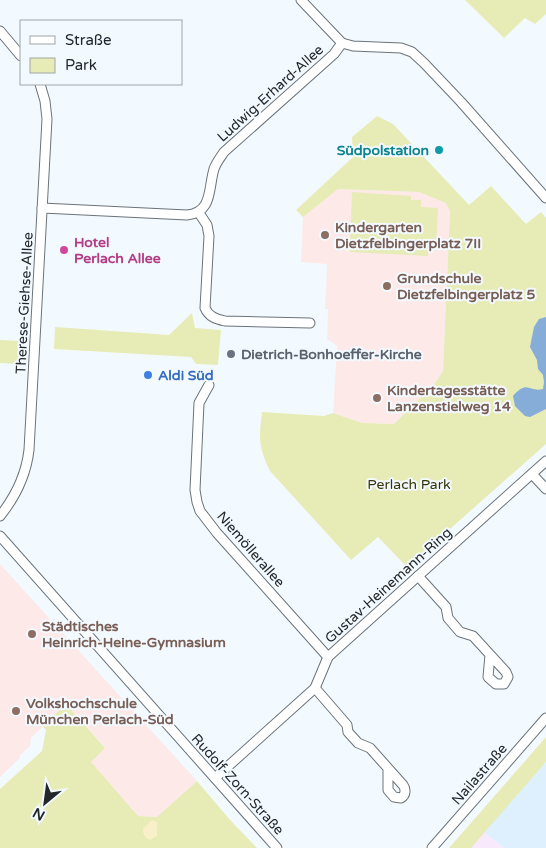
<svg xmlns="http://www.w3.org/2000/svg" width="546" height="848" viewBox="0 0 546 848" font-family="'Varela Round',sans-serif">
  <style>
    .commercial { fill: #f8e9fc }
    .built { fill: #deeffd }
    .education { fill: #fee9e9 }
    .green { fill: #e7ebb5 }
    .sand { fill: #f9efc9 }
    .water { fill: #86acd8 }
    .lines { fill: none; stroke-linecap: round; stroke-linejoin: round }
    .street-casing { stroke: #6a737a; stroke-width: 11 }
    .street { stroke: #fff; stroke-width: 9 }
    .culture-dot { fill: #0f9aa8; stroke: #f3faff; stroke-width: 2 }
    .education-dot { fill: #8d6e63; stroke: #f3faff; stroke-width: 2 }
    .hotel-dot { fill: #d1479c; stroke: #f3faff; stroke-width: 2 }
    .worship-dot { fill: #6b7280; stroke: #f3faff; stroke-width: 2 }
    .shop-dot { fill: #3f7fe0; stroke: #f3faff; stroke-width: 2 }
    .labels { text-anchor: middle; stroke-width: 4; stroke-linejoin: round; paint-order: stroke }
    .street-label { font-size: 14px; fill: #23272a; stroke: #f3faff }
    .culture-label { font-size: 14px; font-weight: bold; fill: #0d838f; stroke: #f3faff; text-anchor: end }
    .education-label { font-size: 14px; font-weight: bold; fill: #785e54; stroke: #f3faff; text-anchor: start }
    .hotel-label { font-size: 14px; font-weight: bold; fill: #b23c85; stroke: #f3faff; text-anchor: start }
    .worship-label { font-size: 14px; font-weight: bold; fill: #5b616d; stroke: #f3faff; text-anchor: start }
    .shop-label { font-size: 14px; font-weight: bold; fill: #366cbe; stroke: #f3faff; text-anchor: start }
    .park-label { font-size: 14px; fill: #353608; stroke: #f3faff }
  </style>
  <rect width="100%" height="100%" fill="#f3faff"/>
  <!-- commercial -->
  <polygon class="commercial" points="484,832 504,848 471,848"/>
  <!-- built -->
  <polygon class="built" points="546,762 546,848 504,848 484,832"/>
  <!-- education -->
  <g class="education">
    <polygon points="338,189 419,192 446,203 450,212 443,371 435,383 394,424 362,423 333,413 337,346 327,339 328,309 325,309 327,264 301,262 303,217"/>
    <polygon points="0,564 197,781 157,817 138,816 91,762 105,747 66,704 31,738 30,746 19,756 20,758 0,777"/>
  </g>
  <!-- green -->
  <g class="green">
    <polygon points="465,0 546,0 546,14 535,24 525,18 504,38"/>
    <path d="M 377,116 L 393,124 L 469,205 L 491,186 L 526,224 L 541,212 L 546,218 L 546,444 L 407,567 L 378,537 L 351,560 L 270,471 C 258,446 259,439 262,412 L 324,416 L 333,413 L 362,423 L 394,424 L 435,383 L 443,371 L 450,212 L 446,203 L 419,192 L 338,189 L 303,217 L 296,210 L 353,157 L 352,137 Z"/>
    <polygon points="352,192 411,196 411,200 421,200 421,207 438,208 436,248 350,243"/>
    <polygon points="350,245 428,250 428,256 350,252"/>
    <polygon points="192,313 195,328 221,330 218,365 196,364 191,357 54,349 55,327 169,335"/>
    <polygon points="0,340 21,341 20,364 0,363"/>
    <polygon points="66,704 105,748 91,762 138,816 157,817 197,781 231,821 257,848 0,848 0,789 42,751 46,730 43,726"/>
    <polygon points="546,737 546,762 471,848 449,848"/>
  </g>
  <!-- sand -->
  <path class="sand" d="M 152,820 L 157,822 L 157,836 L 150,840 C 145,838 143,835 143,829 Z"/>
  <!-- water -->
  <path class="water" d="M 546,317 L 546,409 L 530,417 L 525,416 L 515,406 L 513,396 C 528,379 529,393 543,389 L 544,382 L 543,375 L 538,369 L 537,360 L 530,347 L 534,327 L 539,319 Z"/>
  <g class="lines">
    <defs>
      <g id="street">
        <polyline points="301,0 342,43 353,46 401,48 412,52 424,63 461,102 546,198"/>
        <polyline points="0,31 21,56"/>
        <path d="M 42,208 L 187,215 C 213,212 208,189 214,169 C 216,163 220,158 224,152 L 334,54 L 342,43"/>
        <path d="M 199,213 L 207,225 L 209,236 L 205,308 C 209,317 216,319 225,321 L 310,323"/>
        <polyline points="209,385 199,403 195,490 197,502 200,511 217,533 328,657"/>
        <polyline points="532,474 546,489"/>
        <path d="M 0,516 C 16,496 26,476 29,450 L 47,119 L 45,101 L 40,84"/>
        <polyline points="0,536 277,848"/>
        <polyline points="418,576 446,607 448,618 460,632 473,636 506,672 508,677 504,684 496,684 488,677 490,655"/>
        <path d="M 315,688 L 347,725 L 348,732 L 358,743 L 370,748 L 403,785 C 406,789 406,795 401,798 L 394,797 L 388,790 L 388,769"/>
        <polyline points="215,778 315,688 328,657 546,461"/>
        <polyline points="432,848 546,718"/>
      </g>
    </defs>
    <!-- street casing -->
    <use href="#street" class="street-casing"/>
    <!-- street -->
    <use href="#street" class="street"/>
  </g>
  <!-- markers -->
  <circle class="culture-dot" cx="439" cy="150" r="5"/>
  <g class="education-dot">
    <circle cx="325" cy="235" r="5"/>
    <circle cx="387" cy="286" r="5"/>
    <circle cx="377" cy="398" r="5"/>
    <circle cx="32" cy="634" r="5"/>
    <circle cx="16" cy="711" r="5"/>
  </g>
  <circle class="hotel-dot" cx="64" cy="250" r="5"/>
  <circle class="worship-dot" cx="231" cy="354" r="5"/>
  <circle class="shop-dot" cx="148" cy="375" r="5"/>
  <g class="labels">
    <!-- street labels -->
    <g class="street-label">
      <text transform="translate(270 93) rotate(-42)" y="5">Ludwig-Erhard-Allee</text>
      <text transform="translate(24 303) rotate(-87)" y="5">Therese-Giehse-Allee</text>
      <text transform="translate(251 549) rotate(49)" y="5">Niemöllerallee</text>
      <text transform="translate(388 585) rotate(-42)" y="5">Gustav-Heinemann-Ring</text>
      <text transform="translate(479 774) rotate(-49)" y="5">Nailastraße</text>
      <text transform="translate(238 784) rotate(48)" y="5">Rudolf-Zorn-Straße</text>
    </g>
    <!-- culture labels -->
    <g class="culture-label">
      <text x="429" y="155">Südpolstation</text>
    </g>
    <!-- education labels -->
    <g class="education-label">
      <text x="335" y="232">Kindergarten<tspan x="335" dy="16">Dietzfelbingerplatz 7II</tspan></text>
      <text x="397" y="283">Grundschule<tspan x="397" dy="16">Dietzfelbingerplatz 5</tspan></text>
      <text x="387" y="395">Kindertagesstätte<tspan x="387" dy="16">Lanzenstielweg 14</tspan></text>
      <text x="42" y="631">Städtisches<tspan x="42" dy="16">Heinrich-Heine-Gymnasium</tspan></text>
      <text x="26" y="708">Volkshochschule<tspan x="26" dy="16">München Perlach-Süd</tspan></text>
    </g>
    <!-- hotel labels -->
    <g class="hotel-label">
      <text x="74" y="247">Hotel<tspan x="74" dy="16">Perlach Allee</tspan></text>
    </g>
    <!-- worship labels -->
    <g class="worship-label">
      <text x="241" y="359">Dietrich-Bonhoeffer-Kirche</text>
    </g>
    <!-- shop labels -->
    <g class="shop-label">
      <text x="158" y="380">Aldi Süd</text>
    </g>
    <!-- park labels -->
    <g class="park-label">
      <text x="409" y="489">Perlach Park</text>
    </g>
  </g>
  <!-- legend -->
  <rect x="20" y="20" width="162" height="65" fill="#f3faff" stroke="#a0a6aa"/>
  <rect x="30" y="36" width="25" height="8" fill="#ffffff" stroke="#a0a6aa"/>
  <text x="65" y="45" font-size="15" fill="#23272a">Straße</text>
  <rect x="30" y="58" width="25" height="15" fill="#e7ebb5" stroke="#a0a6aa"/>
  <text x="65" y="70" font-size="15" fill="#23272a">Park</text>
  <!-- north arrow -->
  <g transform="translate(45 803) rotate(209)" stroke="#f3faff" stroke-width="4" paint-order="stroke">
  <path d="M0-4L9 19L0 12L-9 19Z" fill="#23272a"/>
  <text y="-8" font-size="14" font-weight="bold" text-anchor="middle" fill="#23272a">N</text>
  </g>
</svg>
